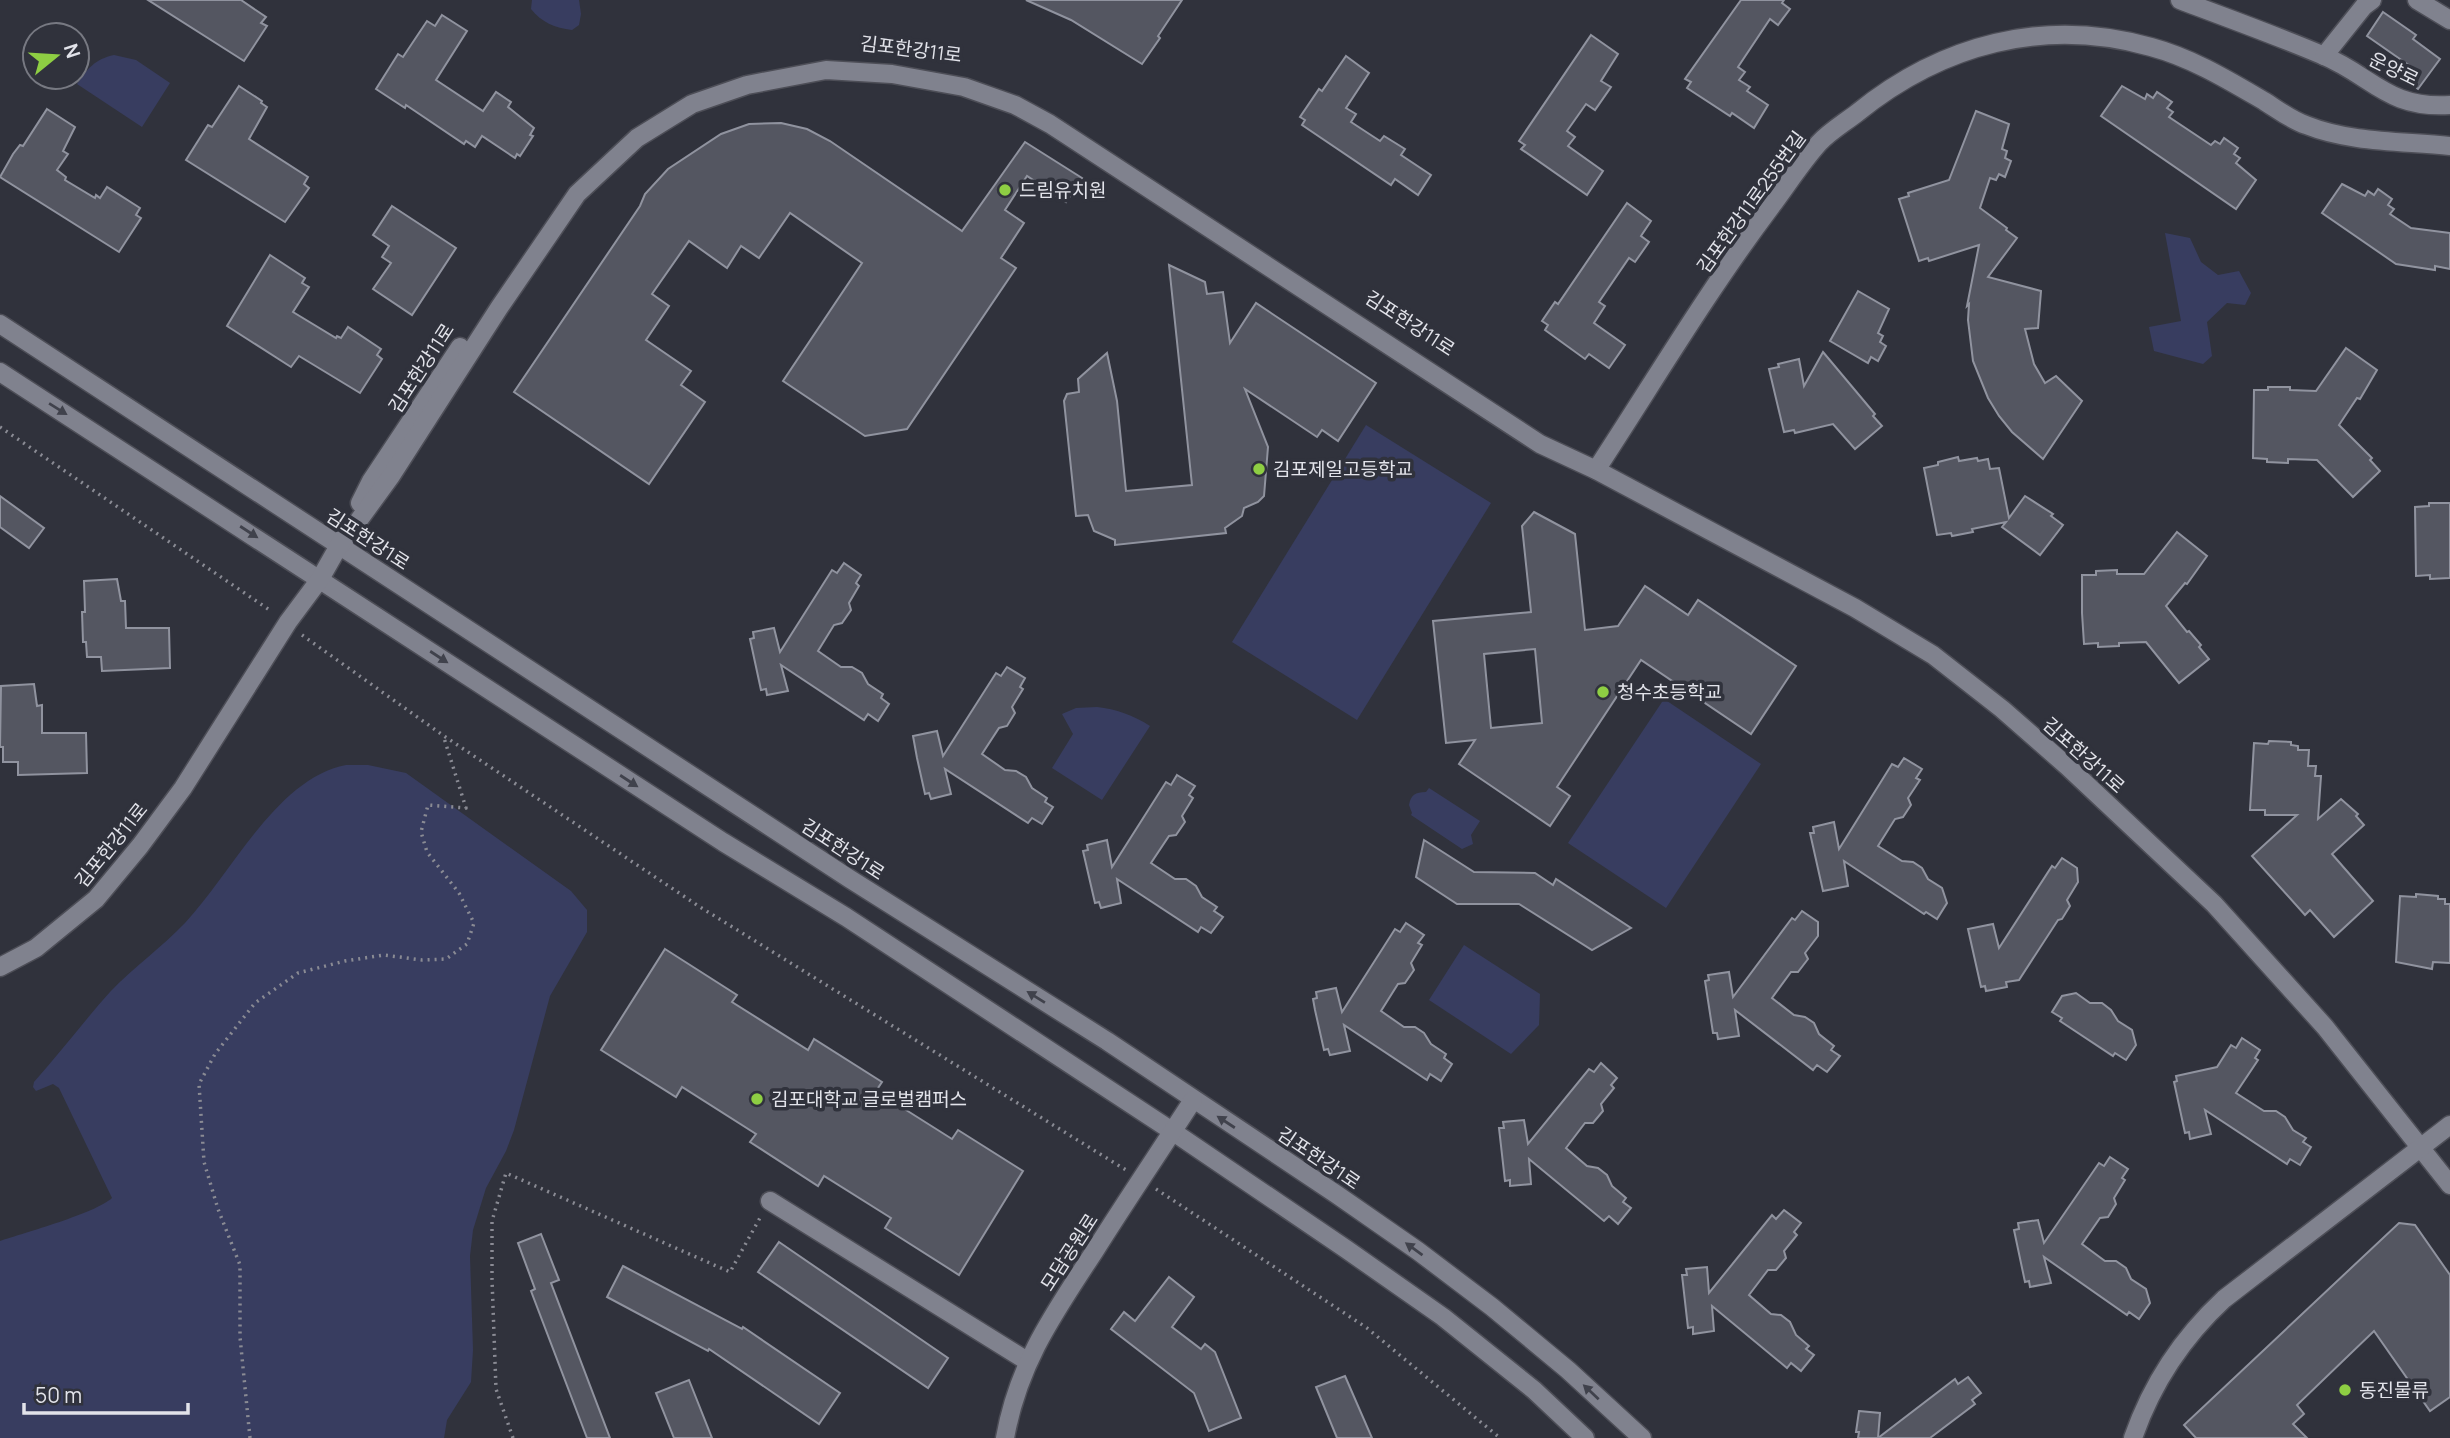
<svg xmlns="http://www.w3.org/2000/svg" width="2450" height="1438" viewBox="0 0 2450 1438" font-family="Manrope,'Noto Sans KR',sans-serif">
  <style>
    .green { fill: #383d60 }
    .building { fill: #545661; stroke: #90939f; stroke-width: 2; fill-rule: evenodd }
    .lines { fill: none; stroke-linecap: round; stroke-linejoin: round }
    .minor-casing { stroke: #4d4e57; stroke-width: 21 }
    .path { stroke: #8a8b94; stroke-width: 3.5; stroke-dasharray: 2 5; stroke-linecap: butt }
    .minor { stroke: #80828e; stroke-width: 18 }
    .oneway { fill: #40424c }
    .poi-dot { fill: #8ece43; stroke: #30323c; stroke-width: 2.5 }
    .labels { text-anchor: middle; stroke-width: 7; stroke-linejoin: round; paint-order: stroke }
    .street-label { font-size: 19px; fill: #e2e3ea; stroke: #30323c }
    .poi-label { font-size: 19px; fill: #e2e3ea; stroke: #30323c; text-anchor: start }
  </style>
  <rect width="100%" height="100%" fill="#30323c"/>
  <!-- green -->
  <g class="green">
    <path d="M 532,0 L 579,0 L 581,14 L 579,25 L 572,30 C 555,28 541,22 531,9 Z"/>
    <path d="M 114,55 L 136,60 L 170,83 L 142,127 L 77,84 C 87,69 95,59 114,55 Z"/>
    <polygon points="2165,233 2190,238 2201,262 2218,275 2239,271 2251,293 2245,305 2227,303 2207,322 2212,356 2203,364 2154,351 2149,327 2181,321"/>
    <polygon points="1366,425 1491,503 1357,720 1232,642"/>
    <polygon points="1664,699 1761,764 1666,908 1568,843"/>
    <path d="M 1097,707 C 1116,709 1133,715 1150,726 L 1102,800 L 1052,768 L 1073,734 L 1062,714 L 1076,708 Z"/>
    <path d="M 346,765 L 368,765 L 406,773 L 571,891 L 587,910 L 587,932 L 550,996 L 514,1130 L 506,1151 L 486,1188 L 473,1230 L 470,1256 L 473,1350 L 471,1382 L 447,1420 L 444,1438 L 0,1438 L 0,1241 C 24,1233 96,1213 112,1198 L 59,1088 L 53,1084 L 36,1091 L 33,1087 L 34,1082 C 60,1053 84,1021 110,992 C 134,967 162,947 185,923 C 231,874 277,778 346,765 Z"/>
    <path d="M 1429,788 L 1480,821 L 1471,835 L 1473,844 L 1462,849 L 1411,815 L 1412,813 L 1409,805 C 1411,795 1415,792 1426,792 Z"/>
    <polygon points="1464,945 1540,994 1539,1025 1511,1054 1429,1000"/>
  </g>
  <!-- building -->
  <g class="building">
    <polygon points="148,0 241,0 266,17 261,23 267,26 244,61"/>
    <polygon points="1026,0 1182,0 1158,36 1160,38 1142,64 1071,20"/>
    <polygon points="1741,0 1784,0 1782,3 1790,9 1778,25 1770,19 1738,67 1745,72 1739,80 1750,87 1747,91 1768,105 1754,128 1732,113 1730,116 1687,88 1691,82 1685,79"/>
    <polygon points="2383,12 2416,35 2413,39 2440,59 2418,89 2402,78 2410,66 2367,36"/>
    <polygon points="442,15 467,31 436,80 483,111 496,92 511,102 508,107 534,128 530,135 533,136 520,156 517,154 515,158 482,136 475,147 466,141 464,144 406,105 405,108 376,89 398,54 403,57 427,21 435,26"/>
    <polygon points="1591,35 1618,54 1601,81 1611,87 1595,110 1586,104 1567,131 1575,137 1568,146 1603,171 1587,195 1521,149 1525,145 1519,141"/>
    <polygon points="1346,56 1369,73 1346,108 1356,114 1351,122 1380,141 1384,136 1405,149 1401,155 1431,175 1418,195 1395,179 1391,185 1302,125 1305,120 1300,117 1319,89 1322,91"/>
    <polygon points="239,86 262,101 261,103 267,107 249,139 308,177 304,184 309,188 285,222 186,160 208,125 212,127"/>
    <polygon points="2122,86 2145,99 2147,94 2153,98 2157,92 2172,102 2167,108 2173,112 2169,117 2211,145 2215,141 2220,144 2224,138 2238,148 2234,154 2240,158 2236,163 2256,180 2236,209 2101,116"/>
    <polygon points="47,109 75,127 63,151 68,154 57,170 66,177 65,180 95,198 96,195 100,198 107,187 140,208 136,215 141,218 119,252 0,177 13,154 20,145 23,146"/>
    <polygon points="1976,111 2009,124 2002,149 2007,151 2005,158 2011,161 2005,177 1999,174 1996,180 1990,178 1980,208 2007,228 2006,230 2017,238 1988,277 2041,291 2038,328 2025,329 2034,364 2045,383 2056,376 2082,401 2043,459 2012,432 1999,416 1988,398 1973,361 1968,320 1969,304 1967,306 1979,245 1929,261 1928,258 1919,261 1899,199 1909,196 1908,193 1949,180"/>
    <polygon points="781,123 807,129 830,141 962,231 1025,142 1082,178 1066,202 1027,176 1005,210 1024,223 1001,258 1016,268 907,429 865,436 783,381 862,263 790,213 759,258 741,246 727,268 689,241 652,294 669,306 646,340 691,371 681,385 705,402 649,484 514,392 640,206 645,194 668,169 721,134 749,124"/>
    <polygon points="2342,184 2365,196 2368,191 2374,195 2378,189 2392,199 2388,205 2394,209 2390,214 2411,228 2450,233 2450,269 2435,266 2435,270 2396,264 2322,213"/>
    <polygon points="1627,203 1651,221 1641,236 1649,242 1635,262 1629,258 1599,302 1605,306 1594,323 1625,345 1609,368 1589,354 1585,359 1545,330 1548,325 1542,321 1555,302 1558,304"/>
    <polygon points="392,206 456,248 412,315 373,289 391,263 382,257 389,246 373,235"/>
    <polygon points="270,255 305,278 302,283 309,287 293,312 336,338 337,336 341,338 348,327 381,349 377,355 382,359 360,393 299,356 291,367 227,326"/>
    <polygon points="1169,265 1205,282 1207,294 1223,292 1230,343 1256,303 1376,383 1338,441 1322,430 1317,437 1245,389 1268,447 1264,496 1258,502 1244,508 1242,516 1225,528 1226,533 1115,545 1115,540 1094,531 1088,515 1076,516 1064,401 1067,394 1079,392 1078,379 1107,353 1117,401 1126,491 1192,485"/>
    <polygon points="1858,291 1889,309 1878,333 1883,336 1880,342 1886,346 1878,361 1871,357 1868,363 1830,341"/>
    <polygon points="2346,348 2377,370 2360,399 2357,398 2339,425 2372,458 2370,460 2380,471 2353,497 2317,460 2288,459 2288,463 2267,462 2267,459 2253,458 2254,390 2268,390 2268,387 2290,387 2290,390 2316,391"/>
    <polygon points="1823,352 1875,414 1873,416 1882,426 1855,449 1833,424 1795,433 1794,430 1784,432 1769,369 1779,367 1778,364 1799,359 1804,386"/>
    <polygon points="1958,457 1959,461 1977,458 1978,461 1988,459 1990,469 1999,468 2009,518 2025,496 2053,514 2051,516 2063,525 2040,555 2002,527 2006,522 1972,529 1973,532 1952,536 1951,533 1937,535 1924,468 1938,465 1938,462"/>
    <polygon points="0,496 44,528 29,548 0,527"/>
    <polygon points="2429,503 2450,503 2450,578 2430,579 2430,575 2416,576 2415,507 2429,506"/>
    <path d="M 1534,512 L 1575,534 L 1585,630 L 1618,626 L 1645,586 L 1688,615 L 1698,600 L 1796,666 L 1751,734 L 1641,660 L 1557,787 L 1570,796 L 1550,826 L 1459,764 L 1475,740 L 1446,743 L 1433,621 L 1531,612 L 1522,526 ZM 1535,649 L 1542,723 L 1491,728 L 1484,654 Z"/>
    <polygon points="2177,532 2207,556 2187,584 2185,583 2166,606 2187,632 2189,631 2201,645 2199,647 2209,659 2179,683 2146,642 2119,643 2119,646 2098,647 2098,643 2084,644 2082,613 2082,575 2096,575 2096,571 2117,570 2117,574 2144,574"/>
    <polygon points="844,563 861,575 856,583 859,586 849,603 851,610 842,623 834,625 818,651 841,667 852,667 862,673 868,684 883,694 881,698 889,704 878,721 868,714 864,720 781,665 788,691 767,695 766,689 761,690 750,639 754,638 753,632 774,628 780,652 832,570 837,573"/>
    <polygon points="117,579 121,601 125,601 126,628 169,628 170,668 102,671 101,657 87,657 86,642 83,642 82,612 85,612 84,581"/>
    <polygon points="1007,667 1025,678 1020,687 1023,689 1012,707 1015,713 1007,726 999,728 982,754 1005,770 1016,771 1026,777 1032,788 1047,798 1045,802 1053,807 1042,824 1032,818 1028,823 945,769 951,794 931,799 929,793 925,794 917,758 913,736 937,731 943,756 996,673 1001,676"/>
    <polygon points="34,684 37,706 42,705 42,733 86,733 87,773 18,775 18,762 3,762 3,747 0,747 1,686"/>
    <polygon points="2269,741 2291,742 2291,745 2298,746 2298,750 2309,750 2308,766 2316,766 2315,776 2321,776 2318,819 2341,799 2358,814 2356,816 2364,825 2332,854 2373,901 2334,937 2310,910 2305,915 2252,856 2297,815 2265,815 2265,810 2250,810 2254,743 2268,744"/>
    <polygon points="1904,758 1922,769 1916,778 1920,780 1908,798 1911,805 1903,817 1895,819 1878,846 1902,861 1913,862 1922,868 1928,879 1942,888 1947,903 1937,919 1926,912 1924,914 1844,861 1848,886 1823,891 1810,833 1814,833 1813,827 1834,822 1839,849 1892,764 1898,767"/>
    <polygon points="1177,775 1195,786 1189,795 1193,798 1182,816 1185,822 1176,835 1169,836 1151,863 1175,879 1186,879 1196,886 1202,897 1217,907 1214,911 1223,917 1211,933 1201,927 1198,932 1117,879 1121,903 1101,908 1099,902 1095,903 1083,851 1088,850 1087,845 1107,840 1112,867 1166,782 1171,785"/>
    <polygon points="1424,840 1474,872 1535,873 1553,885 1556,879 1631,928 1592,950 1519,904 1457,904 1416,877"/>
    <polygon points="2062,858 2077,868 2078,882 2067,900 2070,906 2062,919 2058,920 2019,980 2006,982 2007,987 1986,991 1985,986 1981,987 1968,929 1993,924 1999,948 2052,866 2055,868"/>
    <polygon points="2416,894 2438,896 2438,899 2445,899 2445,904 2450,904 2450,963 2433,962 2432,969 2396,962 2400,896 2416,897"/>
    <polygon points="1802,911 1818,922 1818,936 1805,953 1808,959 1798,972 1791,972 1772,998 1794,1015 1805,1017 1814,1023 1819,1034 1834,1046 1831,1050 1840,1056 1827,1072 1817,1065 1813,1070 1735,1010 1739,1036 1718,1039 1717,1033 1713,1033 1705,981 1709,980 1708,975 1729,972 1733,997 1792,918 1795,920"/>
    <polygon points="1406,923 1424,935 1418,943 1422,945 1411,963 1414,970 1405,983 1398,984 1381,1011 1404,1027 1415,1027 1424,1033 1431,1044 1446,1054 1444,1058 1452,1064 1441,1081 1430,1074 1427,1080 1344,1025 1350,1051 1330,1055 1328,1049 1324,1050 1315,1010 1313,999 1317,998 1316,992 1336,988 1342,1012 1395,929 1400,932"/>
    <polygon points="665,949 737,995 732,1002 808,1050 814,1039 882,1082 876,1091 952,1139 958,1130 1023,1171 959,1275 885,1228 891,1218 824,1176 818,1186 750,1142 756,1134 682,1087 676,1097 601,1050"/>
    <polygon points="2076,993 2090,1003 2102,1003 2111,1010 2118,1021 2132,1030 2136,1045 2126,1060 2115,1053 2113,1056 2060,1021 2062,1018 2052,1012 2062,996"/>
    <polygon points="2242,1038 2260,1050 2255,1058 2258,1060 2236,1093 2264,1111 2276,1111 2285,1117 2293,1130 2306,1138 2303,1142 2311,1147 2300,1165 2290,1159 2287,1164 2205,1110 2211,1134 2190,1139 2189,1132 2185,1133 2174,1082 2177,1081 2176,1076 2217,1067 2231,1045 2236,1048"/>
    <polygon points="1601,1063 1617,1078 1611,1085 1614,1088 1601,1104 1603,1111 1593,1123 1585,1123 1566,1148 1587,1166 1598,1168 1607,1175 1612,1186 1626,1198 1623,1202 1631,1208 1618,1224 1609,1216 1604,1221 1529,1159 1531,1184 1510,1186 1510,1180 1505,1181 1499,1128 1504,1128 1503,1122 1524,1120 1528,1144 1589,1069 1594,1072"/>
    <polygon points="2110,1157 2128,1169 2122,1178 2125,1180 2114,1198 2116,1204 2108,1217 2100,1218 2082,1244 2105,1261 2116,1261 2126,1268 2131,1279 2146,1289 2150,1303 2139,1319 2129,1312 2127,1315 2044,1257 2051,1283 2030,1287 2029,1281 2025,1282 2014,1230 2019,1229 2018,1223 2038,1220 2044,1243 2099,1163 2104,1166"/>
    <polygon points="1784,1210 1801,1223 1794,1232 1797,1235 1784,1251 1786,1258 1776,1270 1768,1270 1749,1295 1771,1314 1781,1315 1790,1322 1796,1335 1809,1346 1806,1349 1814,1355 1801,1371 1791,1363 1787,1368 1712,1306 1714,1331 1693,1334 1693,1327 1688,1328 1682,1275 1687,1275 1686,1269 1707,1267 1709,1293 1772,1215 1776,1219"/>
    <polygon points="2399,1223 2415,1225 2450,1275 2450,1397 2430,1411 2374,1331 2297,1405 2304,1414 2293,1424 2307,1438 2196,1438 2184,1425"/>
    <polygon points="541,1234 559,1280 551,1283 610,1438 587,1438 531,1291 535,1289 518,1243"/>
    <polygon points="779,1242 948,1358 928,1388 758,1272"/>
    <polygon points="623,1266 742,1329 743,1327 840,1393 819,1424 709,1349 708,1351 607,1297"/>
    <polygon points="1169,1277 1194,1297 1172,1327 1201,1349 1205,1344 1215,1352 1241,1418 1209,1431 1194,1393 1111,1329 1124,1312 1135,1321"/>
    <polygon points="1345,1376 1372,1438 1337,1438 1316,1387"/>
    <polygon points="1968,1377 1981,1393 1972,1400 1975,1404 1930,1438 1878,1438 1955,1379 1958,1384"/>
    <polygon points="689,1380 712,1438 674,1438 656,1393"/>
    <polygon points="1859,1411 1880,1413 1878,1438 1858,1438 1859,1432 1856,1432"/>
  </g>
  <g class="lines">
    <defs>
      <g id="minor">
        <path d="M 2180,0 C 2227,18 2275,35 2322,55 C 2373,76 2387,109 2450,105"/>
        <polyline points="2417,0 2450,20"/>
        <polyline points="2324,56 2364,6 2372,0"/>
        <polyline points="0,324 850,879 1107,1041 1336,1194 1418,1251 1492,1307 1568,1370 1642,1438"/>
        <polyline points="0,372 723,842 846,917 1172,1131 1346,1249 1443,1317 1534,1390 1585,1438"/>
        <path d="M 1596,470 C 1653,383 1707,292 1770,208 C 1786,187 1801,163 1819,143 C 1829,132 1844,123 1857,113 C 1942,44 2044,17 2151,47 C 2192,58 2228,80 2264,101 C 2277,109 2291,120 2306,125 C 2351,143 2402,141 2450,146"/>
        <polyline points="360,503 371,481 460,347"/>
        <polyline points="340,546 391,476 499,308 577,194 637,138 692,104 747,85 826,70 892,74 964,87 1015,105 1050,124 1540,444 1596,470 1855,608 1933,655 2002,709 2067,766 2214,904 2325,1027 2450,1185"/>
        <polyline points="0,967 36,948 96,899 140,846 183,788 288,622 320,579 345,535"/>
        <polyline points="770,1201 1027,1361"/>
        <path d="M 1005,1438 C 1018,1364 1054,1313 1094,1252 C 1126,1201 1160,1151 1193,1100"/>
        <path d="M 2133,1438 C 2152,1383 2182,1338 2224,1299 L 2450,1125"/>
      </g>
    </defs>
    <!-- minor casing -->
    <use href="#minor" class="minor-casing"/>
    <!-- path -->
    <g class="path">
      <polyline points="0,427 271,611"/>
      <polyline points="302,635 444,736 700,907 1126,1170"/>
      <polyline points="1156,1189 1367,1328 1500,1438"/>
      <polyline points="250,1438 240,1337 240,1265 218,1209 204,1162 199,1084 215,1054 255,1003 298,973 345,961 384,955 422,960 446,959 467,944 474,923 459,893 427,852 421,832 428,805 466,808 444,738"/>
      <polyline points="513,1438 496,1389 492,1279 492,1221 506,1173 730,1272 761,1216"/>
    </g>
    <!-- minor -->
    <use href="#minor" class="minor"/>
  </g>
  <!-- one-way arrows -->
  <defs><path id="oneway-solid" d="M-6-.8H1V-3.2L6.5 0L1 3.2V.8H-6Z" transform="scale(1.75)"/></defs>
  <g class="oneway">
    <use href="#oneway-solid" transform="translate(58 409) rotate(32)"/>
    <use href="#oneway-solid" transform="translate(249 532) rotate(33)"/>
    <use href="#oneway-solid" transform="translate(439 657) rotate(33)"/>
    <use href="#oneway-solid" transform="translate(629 781) rotate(33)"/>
    <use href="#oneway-solid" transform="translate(1036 997) rotate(-148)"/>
    <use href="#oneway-solid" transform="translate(1226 1122) rotate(-147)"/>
    <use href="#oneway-solid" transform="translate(1414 1249) rotate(-144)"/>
    <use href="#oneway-solid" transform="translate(1591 1392) rotate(-137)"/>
  </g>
  <!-- markers -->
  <g class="poi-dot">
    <circle cx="1005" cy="190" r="7"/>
    <circle cx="1259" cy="469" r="7"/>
    <circle cx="1603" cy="692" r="7"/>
    <circle cx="757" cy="1099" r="7"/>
    <circle cx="2345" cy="1390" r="7"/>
  </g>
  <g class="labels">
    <!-- street labels -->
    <g class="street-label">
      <text transform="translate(911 49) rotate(7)" y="7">김포한강11로</text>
      <text transform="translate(2394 69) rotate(26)" y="7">운양로</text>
      <text transform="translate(1751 202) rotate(-54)" y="7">김포한강11로255번길</text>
      <text transform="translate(1410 323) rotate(33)" y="7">김포한강11로</text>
      <text transform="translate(421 368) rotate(-57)" y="7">김포한강11로</text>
      <text transform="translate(368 539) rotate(33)" y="7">김포한강1로</text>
      <text transform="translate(2084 755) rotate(42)" y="7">김포한강11로</text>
      <text transform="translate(111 845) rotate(-51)" y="7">김포한강11로</text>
      <text transform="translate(843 849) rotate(33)" y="7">김포한강1로</text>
      <text transform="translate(1319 1158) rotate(34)" y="7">김포한강1로</text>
      <text transform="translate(1069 1252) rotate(-57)" y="7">모담공원로</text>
    </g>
    <!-- poi labels -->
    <g class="poi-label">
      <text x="1019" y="197">드림유치원</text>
      <text x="1273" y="476">김포제일고등학교</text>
      <text x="1617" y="699">청수초등학교</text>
      <text x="771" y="1106">김포대학교 글로벌캠퍼스</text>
      <text x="2359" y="1397">동진물류</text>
    </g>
  </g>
  <!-- north arrow -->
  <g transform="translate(56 56) rotate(72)"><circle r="33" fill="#30323c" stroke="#777982" stroke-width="2"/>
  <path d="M0-5L12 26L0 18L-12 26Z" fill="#8ece43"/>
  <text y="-10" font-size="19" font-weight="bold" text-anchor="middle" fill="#e2e3ea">N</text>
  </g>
  <!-- scale -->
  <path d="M24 1403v10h164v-10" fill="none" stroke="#e2e3ea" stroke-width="3.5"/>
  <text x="35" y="1403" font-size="21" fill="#e2e3ea" stroke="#30323c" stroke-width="5" paint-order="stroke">50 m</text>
</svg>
